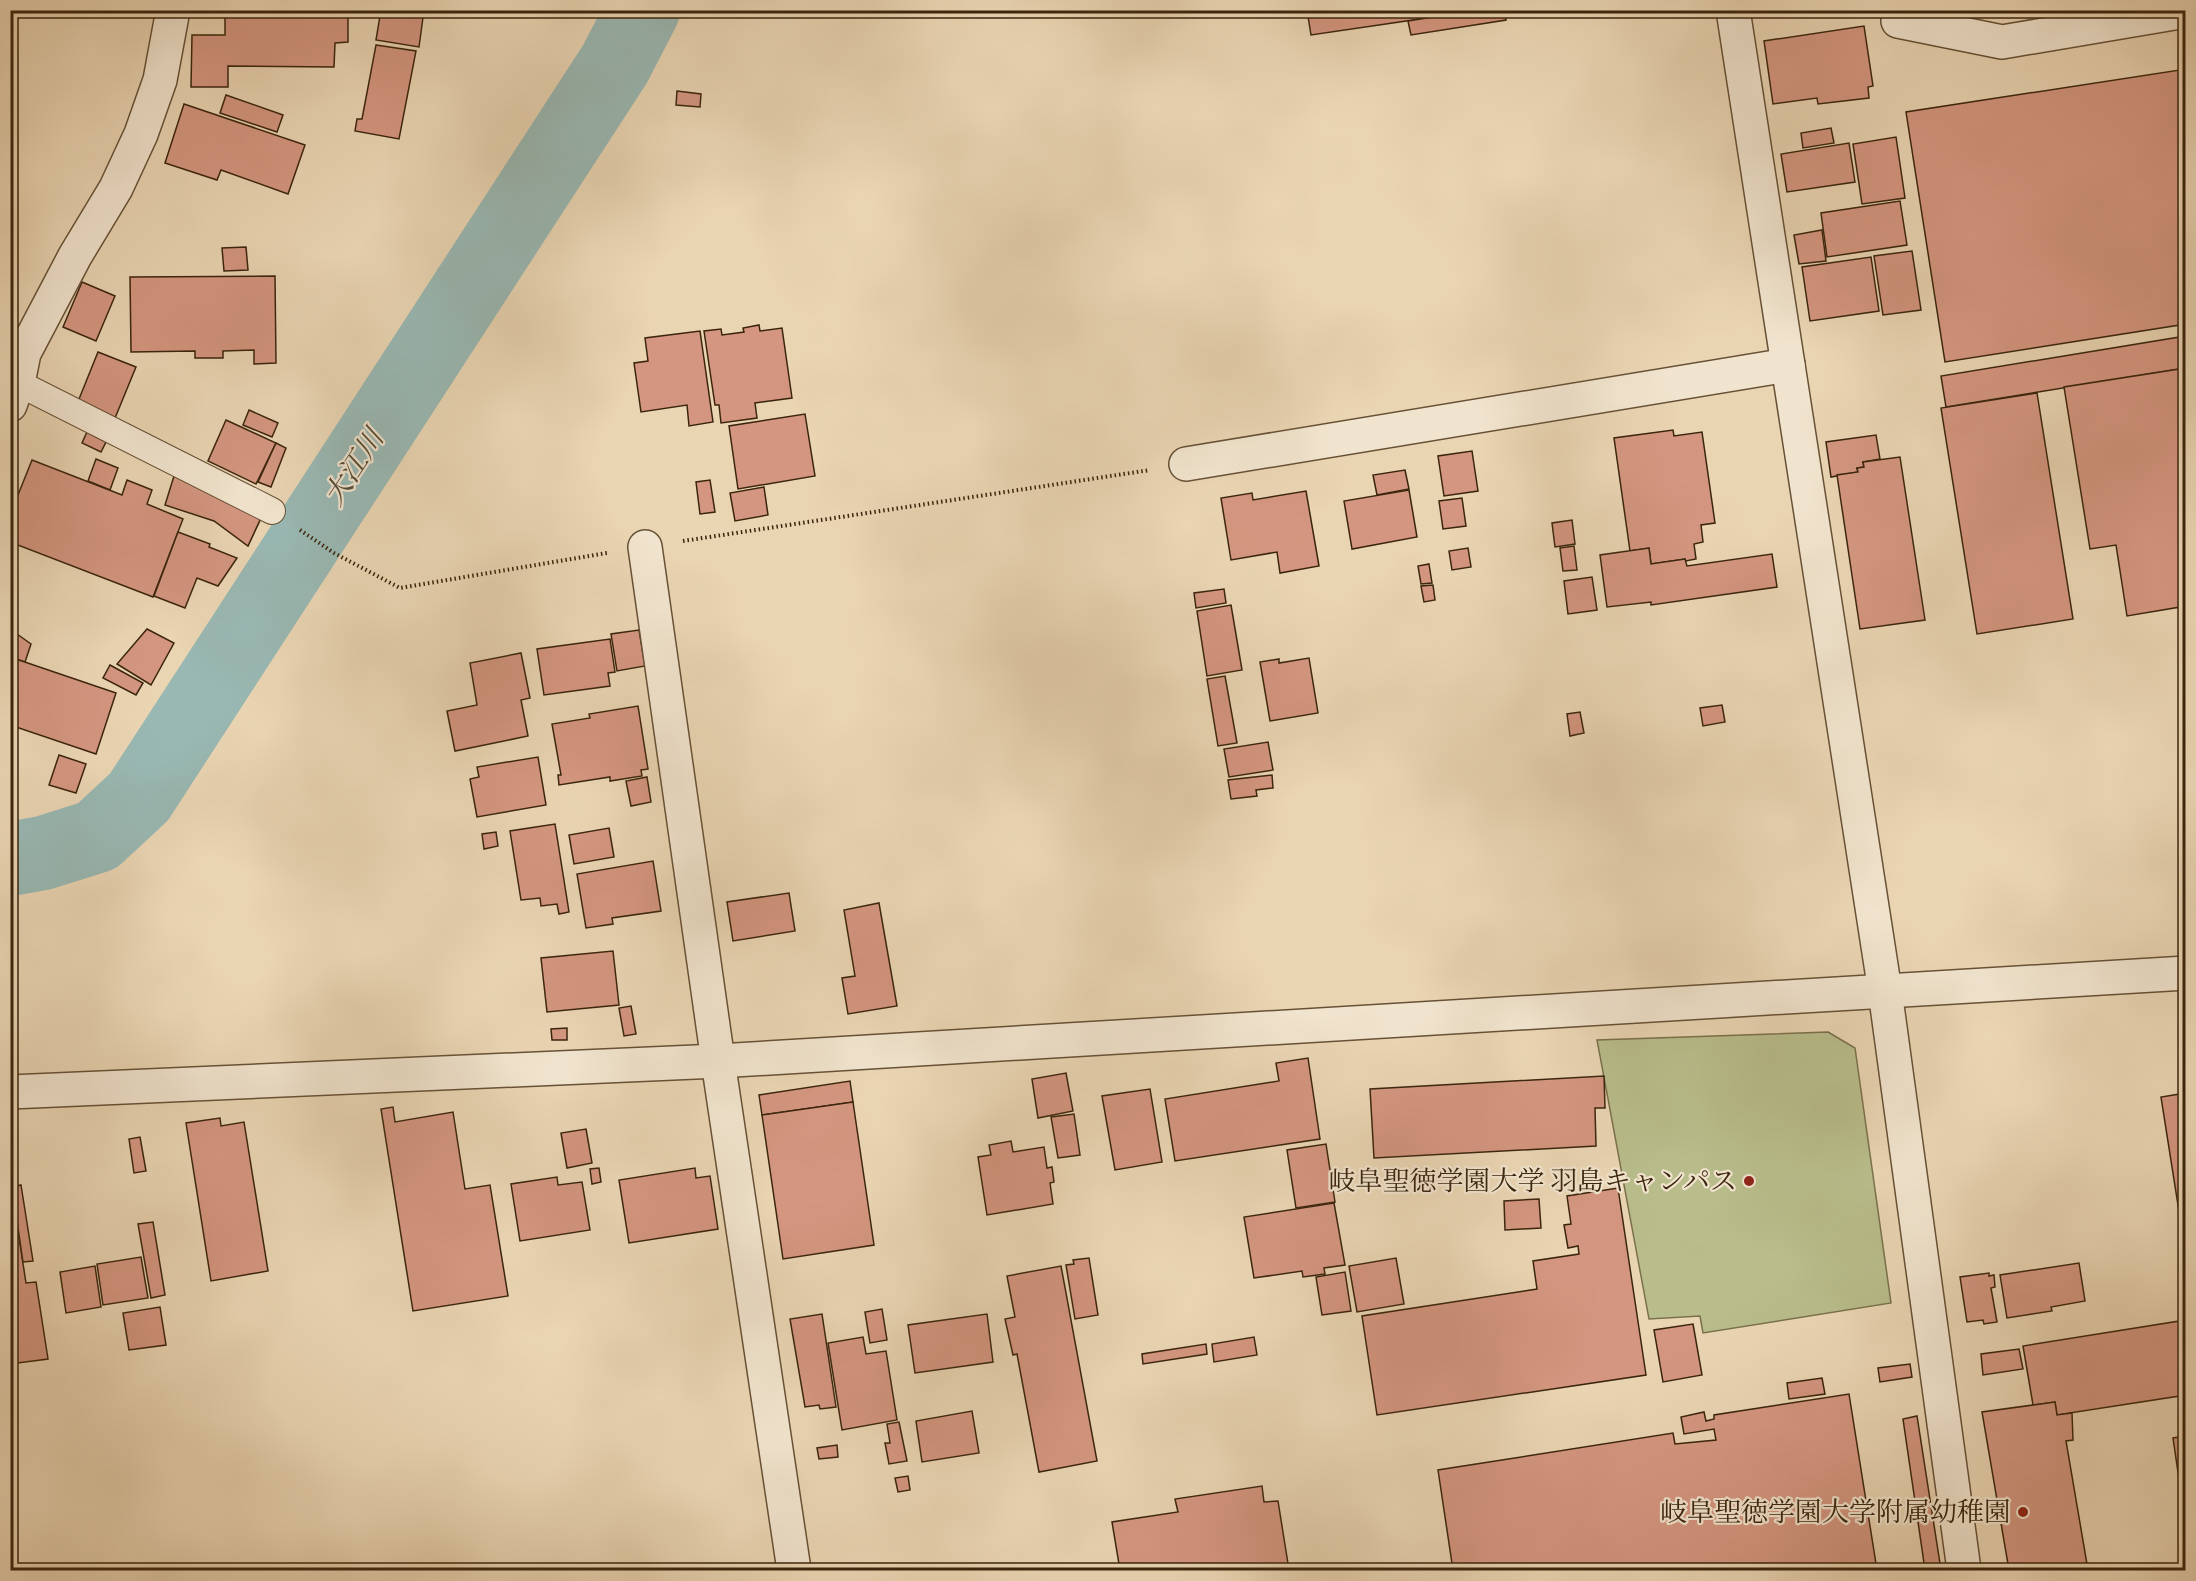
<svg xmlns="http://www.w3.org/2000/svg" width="2196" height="1581" viewBox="0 0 2196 1581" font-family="'EB Garamond','Noto Serif JP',serif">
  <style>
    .green { fill: #b8bd8b; stroke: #7a714c; stroke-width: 1.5 }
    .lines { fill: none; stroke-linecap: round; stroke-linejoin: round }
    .river { stroke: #99b8b3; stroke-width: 74 }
    .building { fill: #d49680; stroke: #3b250d; stroke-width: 1.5 }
    .service-casing { stroke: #675136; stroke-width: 28 }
    .minor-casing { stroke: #675136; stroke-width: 36 }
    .tertiary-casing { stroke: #675136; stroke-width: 36 }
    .path { stroke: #3b250d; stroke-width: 4; stroke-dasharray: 1.5 3; stroke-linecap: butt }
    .service { stroke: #f1e4ce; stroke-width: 26 }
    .minor { stroke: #f1e4ce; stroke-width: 33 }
    .tertiary { stroke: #f1e4ce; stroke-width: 33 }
    .poi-dot { fill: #8f2418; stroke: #f1e4ce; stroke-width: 2 }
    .labels { text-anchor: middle; stroke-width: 4.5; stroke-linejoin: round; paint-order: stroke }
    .poi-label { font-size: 27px; fill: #3b250d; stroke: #f1e4ce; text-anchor: end }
    .water-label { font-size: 28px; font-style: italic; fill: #524a36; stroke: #f1e4ce }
  </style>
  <rect width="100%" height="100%" fill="#ead5b3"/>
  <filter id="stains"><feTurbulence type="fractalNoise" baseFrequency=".00333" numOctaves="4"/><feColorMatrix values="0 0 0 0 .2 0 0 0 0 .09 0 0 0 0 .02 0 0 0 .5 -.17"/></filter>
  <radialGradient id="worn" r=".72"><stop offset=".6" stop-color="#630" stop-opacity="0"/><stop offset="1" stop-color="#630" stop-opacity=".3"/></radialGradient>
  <!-- green -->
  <polygon class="green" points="1828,1032 1855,1048 1891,1303 1703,1333 1700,1316 1649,1319 1597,1040"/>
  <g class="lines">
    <!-- river -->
    <polyline class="river" points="10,859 43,853 97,836 139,797 615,64 643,10"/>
  </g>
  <!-- building -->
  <g class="building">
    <polygon points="225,10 348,10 348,42 335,43 334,67 228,66 228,87 191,87 192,35 225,35"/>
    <polygon points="381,10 424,10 419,47 376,40"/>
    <polygon points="1307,10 1439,10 1440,16 1311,35"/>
    <polygon points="1439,10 1505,10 1506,20 1411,35 1408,21 1440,16"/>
    <polygon points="1864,26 1873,86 1868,87 1869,98 1818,104 1817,98 1773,104 1764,41"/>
    <polygon points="376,45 416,51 399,139 355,131 357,119 362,119"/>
    <polygon points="2186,69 2186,324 1945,362 1906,112"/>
    <polygon points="677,91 701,94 700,107 676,105"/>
    <polygon points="226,95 283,115 277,132 220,113"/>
    <polygon points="184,104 305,145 288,194 221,170 217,180 165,163"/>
    <polygon points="1831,128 1834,143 1803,148 1801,133"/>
    <polygon points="1896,137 1905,198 1862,204 1853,144"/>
    <polygon points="1849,143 1855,182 1787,192 1781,154"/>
    <polygon points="1900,201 1907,245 1827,257 1821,213"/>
    <polygon points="1822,230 1826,261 1799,264 1794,235"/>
    <polygon points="246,247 248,270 224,271 222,248"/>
    <polygon points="1912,251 1921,310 1883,315 1874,256"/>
    <polygon points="1871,257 1879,311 1810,321 1802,267"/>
    <polygon points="275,276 276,363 254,364 254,350 223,351 223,358 195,358 195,351 131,352 130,277"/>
    <polygon points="82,282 115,296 96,341 63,327"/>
    <polygon points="759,325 760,331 782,328 792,398 755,403 757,418 721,423 719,405 715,405 704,331 721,329 722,335 744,332 743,328"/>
    <polygon points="700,331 713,422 689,426 687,405 641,412 634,363 648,361 645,338"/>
    <polygon points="2186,336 2186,368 1946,407 1941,376"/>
    <polygon points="98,352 136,367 115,418 77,404"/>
    <polygon points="2186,368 2186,606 2127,616 2116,545 2090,549 2064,387"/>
    <polygon points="2037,393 2073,619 1977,634 1941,408"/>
    <polygon points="249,410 278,423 272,437 243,425"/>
    <polygon points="805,414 815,476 738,489 729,426"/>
    <polygon points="226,420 276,443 256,484 208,461"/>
    <polygon points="1673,430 1674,436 1702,432 1715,523 1701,525 1703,542 1694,544 1696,559 1686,561 1685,559 1651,564 1649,548 1630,551 1614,438"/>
    <polygon points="87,432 106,442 101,452 82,443"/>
    <polygon points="1876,435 1880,459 1863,462 1864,467 1857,468 1858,472 1831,477 1826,442"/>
    <polygon points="276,443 286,448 271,487 258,482"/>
    <polygon points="1472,451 1478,491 1444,496 1438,456"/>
    <polygon points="1900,457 1925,620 1860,629 1837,475 1858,472 1857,468 1864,467 1863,462"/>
    <polygon points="96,459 118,468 110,490 88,481"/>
    <polygon points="32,460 122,495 127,480 152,490 147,504 183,519 153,597 10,542 10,515"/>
    <polygon points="1405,470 1409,489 1377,495 1373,475"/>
    <polygon points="174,476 262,516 248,546 214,521 165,505"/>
    <polygon points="710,480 715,512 700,514 696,482"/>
    <polygon points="764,487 768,515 735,521 730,493"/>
    <polygon points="1409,490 1417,537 1352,549 1344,501"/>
    <polygon points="1306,491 1319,566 1280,573 1277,552 1231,560 1221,498 1252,493 1253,500"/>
    <polygon points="1462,498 1466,526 1443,529 1439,501"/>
    <polygon points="1572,520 1575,544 1555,547 1552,523"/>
    <polygon points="178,532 210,544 209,547 237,558 218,586 197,578 185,608 154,596"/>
    <polygon points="1574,546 1577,570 1563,571 1560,548"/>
    <polygon points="1468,548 1471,567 1452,570 1449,551"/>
    <polygon points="1649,548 1651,564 1685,559 1687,566 1772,554 1777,587 1651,605 1651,602 1607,607 1600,555"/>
    <polygon points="1429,564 1432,583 1421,584 1418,566"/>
    <polygon points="1592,577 1597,610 1568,614 1564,581"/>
    <polygon points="1433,585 1435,600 1424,602 1421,586"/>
    <polygon points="1224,589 1226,603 1196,608 1194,593"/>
    <polygon points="1231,605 1242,670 1207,676 1197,611"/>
    <polygon points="10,629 31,644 25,662 10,657"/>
    <polygon points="147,629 174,643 151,685 117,664"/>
    <polygon points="639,630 645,666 617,671 611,634"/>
    <polygon points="610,639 615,672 608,673 610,686 544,695 537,649"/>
    <polygon points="521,653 530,698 521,700 528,736 455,751 447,711 477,705 470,663"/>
    <polygon points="10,657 116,693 96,754 10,725"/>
    <polygon points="1309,658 1318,713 1270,721 1260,662 1279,659 1279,663"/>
    <polygon points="110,665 143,683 136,695 103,678"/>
    <polygon points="1225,676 1237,743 1218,746 1207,679"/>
    <polygon points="1722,705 1725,722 1703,726 1700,708"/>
    <polygon points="638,706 648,769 641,770 642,776 610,781 610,777 559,785 558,775 561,775 552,724 590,718 589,714"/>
    <polygon points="1580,712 1584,733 1570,736 1567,714"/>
    <polygon points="1268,742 1273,770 1229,777 1224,749"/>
    <polygon points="59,755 86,764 76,793 49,785"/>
    <polygon points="538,757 546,805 477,817 470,779 479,777 477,767"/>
    <polygon points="1272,775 1273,788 1256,790 1257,796 1231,799 1228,780"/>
    <polygon points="647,777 651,802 631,806 626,781"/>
    <polygon points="555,824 569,912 559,914 557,904 541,906 540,898 521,900 510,831"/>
    <polygon points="609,828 614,857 574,864 569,835"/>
    <polygon points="496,832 498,846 484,849 482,834"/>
    <polygon points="653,861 661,911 612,918 613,924 586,928 577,874"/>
    <polygon points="789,893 795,931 733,941 727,902"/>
    <polygon points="879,903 897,1006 848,1014 842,978 855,976 844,910"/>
    <polygon points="613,951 619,1005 547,1012 541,958"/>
    <polygon points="631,1006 636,1034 624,1036 619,1008"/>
    <polygon points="567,1028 567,1040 552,1040 551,1029"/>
    <polygon points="1308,1058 1320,1139 1175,1161 1165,1099 1279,1081 1276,1063"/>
    <polygon points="1066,1073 1073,1111 1038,1118 1032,1079"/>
    <polygon points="1604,1076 1605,1108 1595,1108 1596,1146 1374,1158 1370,1089"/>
    <polygon points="850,1081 853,1102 762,1115 759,1095"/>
    <polygon points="1150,1089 1162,1162 1115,1170 1102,1096"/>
    <polygon points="2186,1093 2186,1256 2161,1097"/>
    <polygon points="853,1102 874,1245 783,1259 762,1115"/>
    <polygon points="393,1107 395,1122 453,1112 465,1189 490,1185 508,1296 413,1311 381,1109"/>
    <polygon points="1074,1114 1080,1155 1058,1158 1051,1117"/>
    <polygon points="220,1118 221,1126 244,1122 268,1271 211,1281 186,1123"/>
    <polygon points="586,1129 592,1163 567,1168 561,1133"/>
    <polygon points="140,1137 146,1171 134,1173 129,1139"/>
    <polygon points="1011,1141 1013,1152 1044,1147 1047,1168 1052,1167 1054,1182 1050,1183 1053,1204 987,1215 978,1157 991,1155 989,1145"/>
    <polygon points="1326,1144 1335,1202 1296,1208 1287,1150"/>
    <polygon points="599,1168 601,1182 592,1184 590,1169"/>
    <polygon points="695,1168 696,1178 710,1176 718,1229 629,1243 619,1180"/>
    <polygon points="557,1177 558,1185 582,1182 590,1230 520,1241 511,1184"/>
    <polygon points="10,1179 26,1283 36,1282 48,1359 10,1364"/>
    <polygon points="21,1185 33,1261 23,1262 12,1187"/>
    <polygon points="1618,1188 1646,1375 1377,1415 1362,1316 1537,1289 1533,1261 1579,1254 1578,1246 1568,1248 1564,1225 1571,1224 1567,1196"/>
    <polygon points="1539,1199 1541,1228 1505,1230 1504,1201"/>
    <polygon points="1334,1203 1345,1265 1324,1268 1325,1274 1303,1277 1302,1271 1254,1278 1244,1217"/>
    <polygon points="153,1222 165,1295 151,1298 138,1224"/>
    <polygon points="141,1257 148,1298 103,1305 97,1264"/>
    <polygon points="1089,1258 1098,1315 1075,1319 1066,1265 1074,1264 1073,1260"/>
    <polygon points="1396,1258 1404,1304 1357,1312 1349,1266"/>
    <polygon points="2079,1263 2085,1301 2051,1307 2052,1311 2007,1318 2000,1275"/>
    <polygon points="95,1266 101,1307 66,1313 60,1272"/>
    <polygon points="1061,1266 1097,1461 1039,1472 1017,1354 1013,1355 1005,1319 1015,1317 1007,1276"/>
    <polygon points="1345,1272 1351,1311 1322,1315 1316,1277"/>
    <polygon points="1989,1273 1989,1276 1994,1275 1995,1287 1991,1288 1997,1322 1984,1324 1983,1320 1967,1322 1960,1277"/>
    <polygon points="160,1307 166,1345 129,1350 123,1313"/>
    <polygon points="882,1309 887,1340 870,1343 865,1312"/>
    <polygon points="822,1314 836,1407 820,1409 819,1405 805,1407 790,1319"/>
    <polygon points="987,1314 993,1362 915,1373 908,1325"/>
    <polygon points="2186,1320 2186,1395 2057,1415 2055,1402 2033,1405 2023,1346"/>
    <polygon points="1693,1324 1702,1375 1663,1382 1654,1330"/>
    <polygon points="863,1337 866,1354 886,1351 897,1420 842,1430 828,1343"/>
    <polygon points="1254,1337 1257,1355 1214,1362 1212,1344"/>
    <polygon points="1206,1344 1207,1354 1143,1364 1142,1354"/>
    <polygon points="2019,1349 2023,1369 1983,1375 1981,1354"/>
    <polygon points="1910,1364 1912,1377 1880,1382 1878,1368"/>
    <polygon points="1822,1378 1825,1394 1789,1399 1787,1383"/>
    <polygon points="1849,1394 1877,1570 1453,1570 1438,1470 1673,1433 1675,1444 1716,1440 1714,1429 1684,1434 1681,1417 1704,1412 1706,1421 1714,1419 1714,1415"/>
    <polygon points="2055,1402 2057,1415 2072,1413 2073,1440 2066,1441 2088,1570 2009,1570 1982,1412"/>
    <polygon points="972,1411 979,1453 922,1462 916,1421"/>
    <polygon points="1917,1416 1941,1570 1925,1570 1903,1419"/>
    <polygon points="899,1422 907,1461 889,1464 885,1443 890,1443 887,1424"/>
    <polygon points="2186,1436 2186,1507 2183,1507 2173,1438"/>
    <polygon points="837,1445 838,1457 819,1459 817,1448"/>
    <polygon points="908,1476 910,1490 898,1492 895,1478"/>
    <polygon points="1262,1486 1264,1502 1278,1501 1289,1570 1120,1570 1112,1522 1178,1512 1175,1499"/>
  </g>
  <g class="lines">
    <defs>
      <polyline id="service" points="18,383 272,511"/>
      <g id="minor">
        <polyline points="1898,21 2002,42 2186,11"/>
        <polyline points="10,405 18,383 24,353 75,256 116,188 141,134 160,80 173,10"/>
        <polyline points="1186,464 1788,365"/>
        <polyline points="645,547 718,1061 794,1570"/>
        <polyline points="1885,991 1964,1570"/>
      </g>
      <g id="tertiary">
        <polyline points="1733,10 1885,991"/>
        <polyline points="10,1092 718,1061 2186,973"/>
      </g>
    </defs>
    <!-- service casing -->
    <use href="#service" class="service-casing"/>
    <!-- minor casing -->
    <use href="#minor" class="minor-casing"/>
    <!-- tertiary casing -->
    <use href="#tertiary" class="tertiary-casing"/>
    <!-- path -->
    <g class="path">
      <polyline points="300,530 334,553 400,588 607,553"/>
      <polyline points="683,541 1150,470"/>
    </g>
    <!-- service -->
    <use href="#service" class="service"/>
    <!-- minor -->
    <use href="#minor" class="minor"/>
    <!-- tertiary -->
    <use href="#tertiary" class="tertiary"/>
  </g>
  <!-- markers -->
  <g class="poi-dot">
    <circle cx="1749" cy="1181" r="6"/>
    <circle cx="2023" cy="1512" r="6"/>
  </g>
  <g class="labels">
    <!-- poi labels -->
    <g class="poi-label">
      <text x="1737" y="1190">岐阜聖徳学園大学 羽島キャンパス</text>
      <text x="2011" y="1521">岐阜聖徳学園大学附属幼稚園</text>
    </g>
    <!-- water labels -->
    <g class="water-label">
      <text transform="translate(353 467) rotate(-57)" y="10">大江川</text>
    </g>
  </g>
  <!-- margin -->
  <rect width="2196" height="1581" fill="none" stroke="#ead5b3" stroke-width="36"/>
  <rect x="12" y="12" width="2172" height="1557" fill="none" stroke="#3b250d" stroke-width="3"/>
  <rect x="18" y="18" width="2160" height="1545" fill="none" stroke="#3b250d" stroke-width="1.5"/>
  <rect width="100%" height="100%" filter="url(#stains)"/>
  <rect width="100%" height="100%" fill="url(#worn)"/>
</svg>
